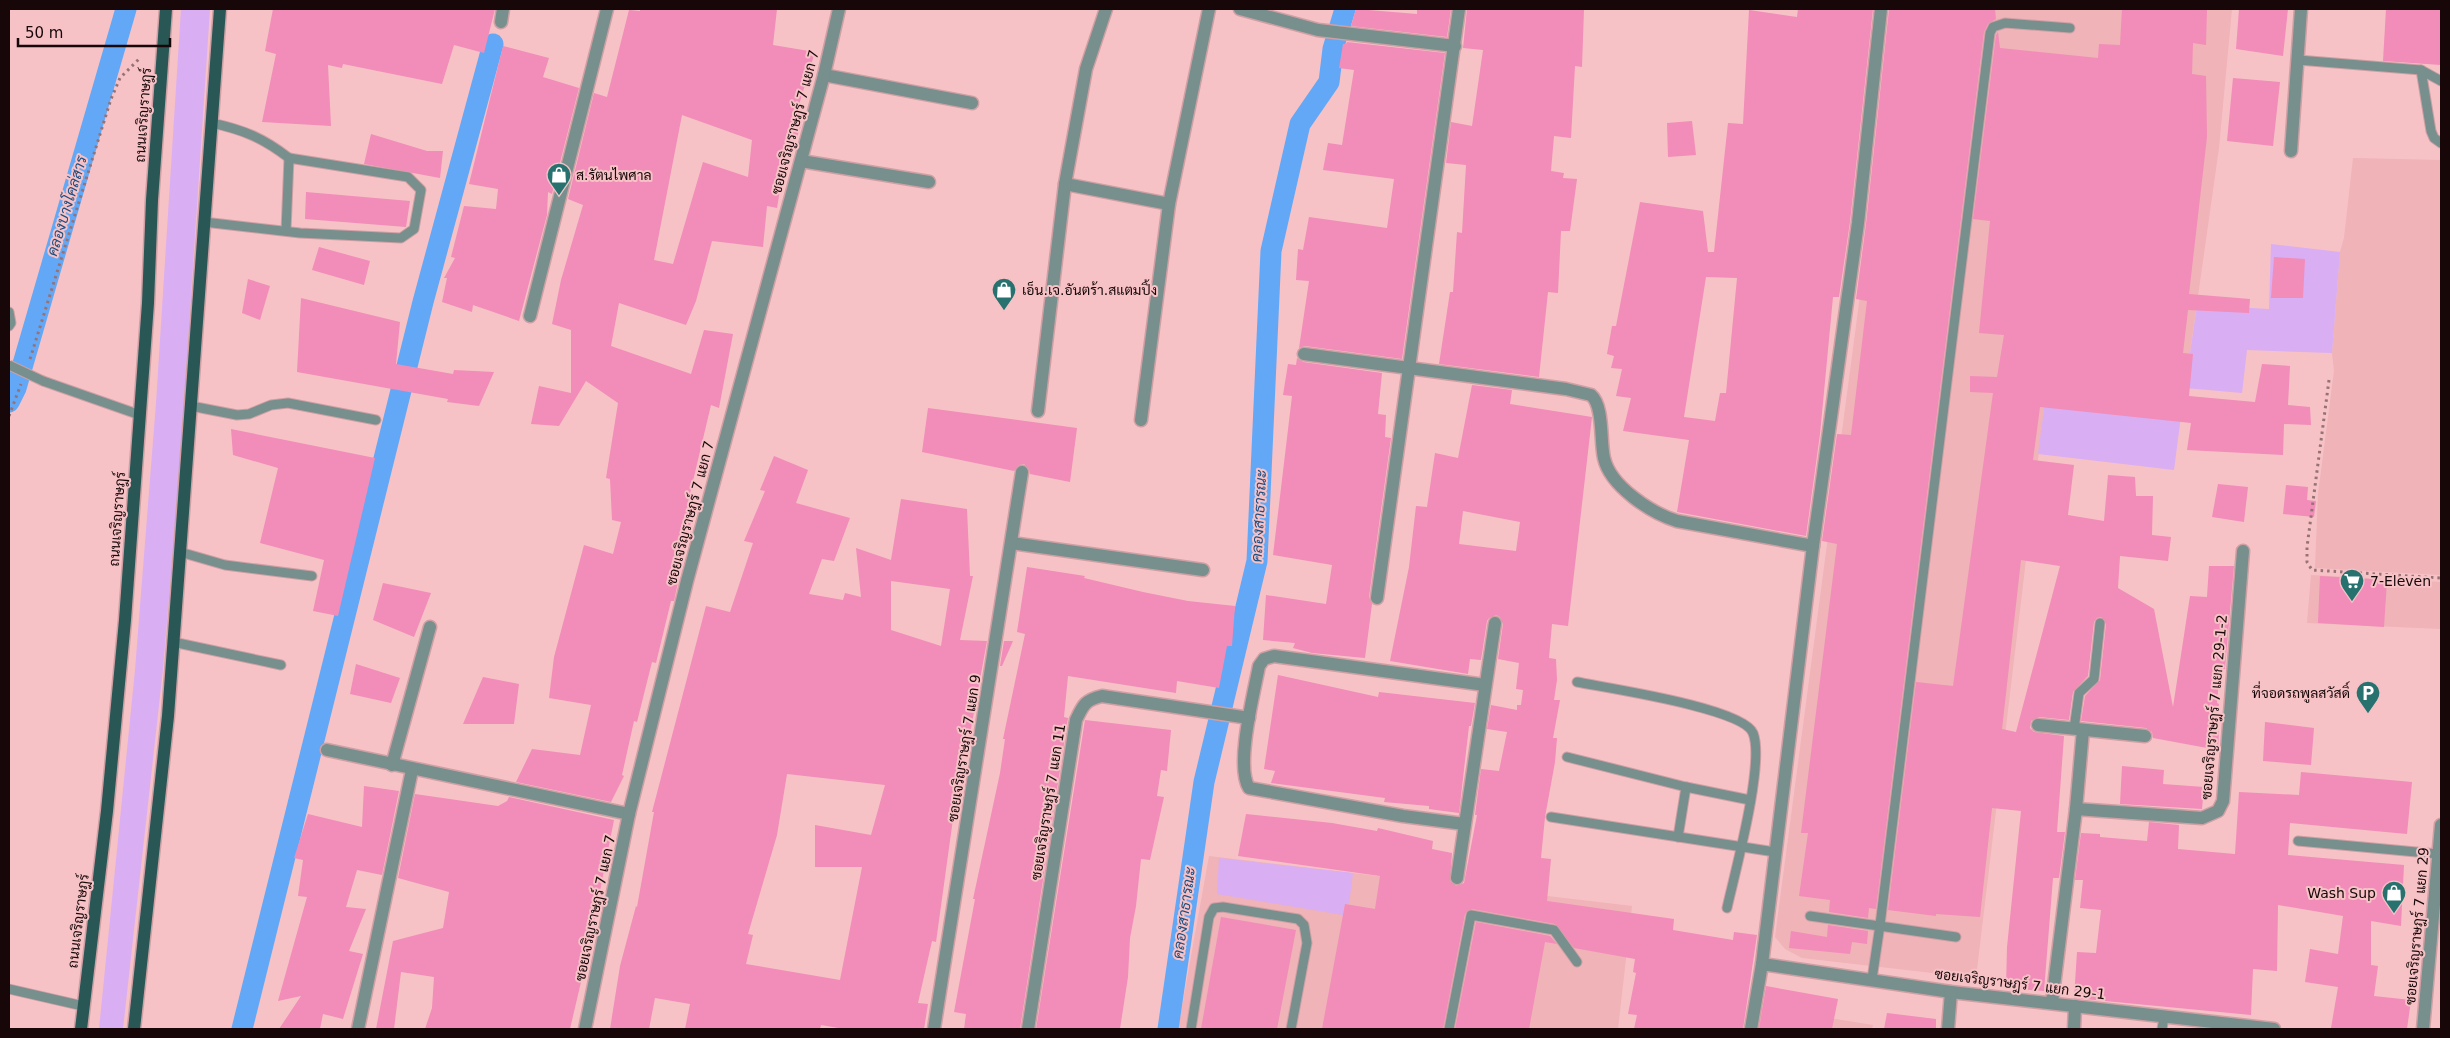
<svg xmlns="http://www.w3.org/2000/svg" width="2450" height="1038" viewBox="0 0 2450 1038" font-family="'DejaVu Sans',Sarabun,sans-serif">
  <style>
    .built { fill: #efb3b8 }
    .green { fill: #d9aef3 }
    .lines { fill: none; stroke-linecap: round; stroke-linejoin: round }
    .canal { stroke: #62a8f6; stroke-width: 21 }
    .building { fill: #f28cb9; fill-rule: evenodd }
    .lane-casing { stroke: #cea0a4; stroke-width: 11 }
    .street-casing { stroke: #cea0a4; stroke-width: 15 }
    .primary-casing { stroke: #cea0a4; stroke-width: 15 }
    .path { stroke: #977275; stroke-width: 3; stroke-dasharray: 2.5 4; stroke-linecap: butt }
    .lane { stroke: #778f8d; stroke-width: 9 }
    .street { stroke: #778f8d; stroke-width: 12 }
    .primary { stroke: #285756; stroke-width: 12 }
    .lane-bridge-casing { stroke: #cea0a4; stroke-width: 11; stroke-linecap: butt }
    .lane-bridge { stroke: #778f8d; stroke-width: 9 }
    .labels { text-anchor: middle; stroke-width: 4; stroke-linejoin: round; paint-order: stroke }
    .street-label { font-size: 14px; fill: #170708; stroke: #f6c2c6 }
    .poi-label { font-size: 14px; fill: #170708; stroke: #f6c2c6; text-anchor: start }
    .water-label { font-size: 15px; font-style: italic; fill: #1e4e80; stroke: #f6c2c6 }
  </style>
  <rect width="100%" height="100%" fill="#f6c2c6"/>
  <!-- built -->
  <g class="built">
    <polygon points="1898,9 2232,9 2219,148 2181,416 2045,401 1976,978 1802,958 1785,949 1775,937"/>
    <polygon points="2353,158 2441,160 2441,575 2315,568 2318,494 2334,371 2332,353 2340,252 2344,238"/>
    <polygon points="2311,575 2441,582 2441,629 2307,623"/>
    <polygon points="1209,856 1632,906 1618,1029 1178,1029"/>
    <polygon points="1761,1007 1873,1025 1872,1029 1757,1029"/>
  </g>
  <!-- green -->
  <g class="green">
    <polygon points="181,9 210,9 179,478 163,669 123,1029 99,1029 135,670 156,403"/>
    <polygon points="2271,244 2340,252 2332,353 2247,350 2242,393 2185,388 2197,305 2269,309"/>
    <polygon points="2045,401 2181,416 2174,470 2038,454"/>
    <polygon points="1219,858 1353,873 1349,904 1345,904 1343,915 1217,894"/>
  </g>
  <g class="lines">
    <!-- canal -->
    <g class="canal">
      <polyline points="9,402 16,388 126,9"/>
      <polyline points="242,1029 423,302 493,44"/>
      <polyline points="1168,1029 1204,782 1257,561 1271,251 1300,124 1329,82 1333,49 1345,9"/>
    </g>
  </g>
  <!-- building -->
  <g class="building">
    <polygon points="273,9 495,9 484,53 454,45 442,84 343,64 342,68 328,65 331,126 262,122 276,54 265,51"/>
    <path d="M 640,9 L 777,9 L 773,45 L 815,52 L 798,108 L 802,124 L 792,149 L 787,148 L 777,208 L 767,206 L 763,247 L 712,241 L 696,301 L 686,325 L 619,303 L 611,346 L 691,374 L 704,330 L 733,334 L 719,408 L 711,405 L 688,502 L 695,503 L 674,601 L 671,601 L 656,663 L 652,662 L 637,722 L 634,721 L 622,775 L 624,776 L 611,802 L 516,782 L 532,749 L 580,755 L 591,705 L 549,698 L 554,657 L 584,545 L 613,554 L 621,522 L 612,520 L 610,479 L 606,478 L 618,403 L 586,381 L 559,426 L 531,424 L 539,386 L 571,393 L 571,330 L 552,324 L 561,280 L 583,205 L 568,199 L 594,93 L 607,97 L 629,10 L 640,11 ZM 682,115 L 752,140 L 748,177 L 703,162 L 673,264 L 654,260 Z"/>
    <polygon points="1356,9 1417,14 1417,9 1451,9 1447,37 1351,26"/>
    <polygon points="1467,9 1584,9 1582,67 1575,66 1571,138 1554,136 1551,171 1564,173 1563,178 1577,179 1570,231 1561,231 1558,293 1548,292 1539,377 1439,364 1450,292 1453,292 1457,232 1462,233 1466,165 1446,163 1451,122 1472,126 1483,50 1463,48"/>
    <path d="M 1798,9 L 1873,9 L 1850,222 L 1839,297 L 1833,297 L 1820,434 L 1806,536 L 1677,512 L 1689,440 L 1623,431 L 1631,398 L 1616,396 L 1622,369 L 1611,368 L 1614,356 L 1607,354 L 1612,326 L 1616,326 L 1640,202 L 1703,211 L 1708,252 L 1714,252 L 1728,123 L 1743,124 L 1749,10 L 1797,17 ZM 1706,277 L 1737,278 L 1726,393 L 1720,393 L 1715,421 L 1684,417 Z"/>
    <polygon points="1889,9 1995,9 1996,19 1988,24 1984,32 1876,909 1869,908 1868,918 1829,912 1830,900 1799,896 1808,833 1801,833 1837,544 1822,541 1837,434 1851,435 1867,301 1856,299 1866,224"/>
    <path d="M 2122,9 L 2207,9 L 2206,45 L 2193,43 L 2192,74 L 2206,76 L 2207,137 L 2189,294 L 2250,299 L 2249,313 L 2188,310 L 2183,353 L 2193,354 L 2189,396 L 2255,402 L 2262,364 L 2290,366 L 2288,405 L 2310,407 L 2311,425 L 2284,424 L 2283,455 L 2187,450 L 2191,423 L 2040,407 L 2033,460 L 2074,465 L 2068,515 L 2104,521 L 2108,475 L 2135,477 L 2136,496 L 2153,496 L 2152,535 L 2171,537 L 2168,561 L 2120,556 L 2118,588 L 2154,609 L 2173,707 L 2190,596 L 2207,597 L 2209,566 L 2234,566 L 2225,669 L 2220,669 L 2217,703 L 2219,704 L 2214,731 L 2219,731 L 2218,750 L 2153,738 L 2152,732 L 2146,728 L 2081,721 L 2085,696 L 2100,680 L 2106,624 L 2101,617 L 2097,618 L 2094,622 L 2088,676 L 2073,692 L 2069,720 L 2039,717 L 2031,721 L 2030,728 L 2034,732 L 2064,736 L 2057,832 L 2065,832 L 2059,878 L 2053,878 L 2044,991 L 2006,988 L 2007,947 L 2021,811 L 1992,808 L 1980,917 L 1936,914 L 1936,916 L 1888,910 L 1916,682 L 1953,686 L 1993,393 L 1970,392 L 1970,376 L 1997,377 L 2004,335 L 1979,333 L 1990,221 L 1973,219 L 1996,35 L 1998,32 L 2000,48 L 2098,58 L 2099,44 L 2120,45 ZM 2021,560 L 2060,566 L 2016,732 L 2002,729 Z"/>
    <polygon points="2239,9 2288,9 2283,56 2236,49"/>
    <polygon points="2386,9 2441,9 2441,65 2383,61"/>
    <polygon points="1347,42 1445,53 1402,359 1305,346 1299,348 1309,281 1296,280 1298,249 1303,250 1309,217 1387,228 1394,179 1323,170 1328,143 1342,145 1354,70 1339,68 1343,44 1346,44"/>
    <polygon points="503,46 549,58 543,77 579,88 552,194 548,192 547,215 519,321 473,305 472,312 442,302 447,278 444,278 455,258 451,257 464,206 496,209 498,189 469,184"/>
    <polygon points="2233,78 2280,82 2273,146 2227,141"/>
    <polygon points="1692,121 1696,155 1668,157 1667,123"/>
    <polygon points="371,134 427,151 443,151 440,178 364,164"/>
    <polygon points="306,192 410,201 406,227 305,219"/>
    <polygon points="319,247 370,261 364,285 312,270"/>
    <polygon points="2274,257 2305,259 2303,298 2271,298"/>
    <polygon points="248,279 270,286 260,320 242,313"/>
    <polygon points="301,298 400,322 396,364 453,374 454,370 494,372 479,406 447,402 448,399 297,372"/>
    <polygon points="1297,358 1303,362 1382,373 1378,414 1386,415 1385,437 1391,438 1369,597 1372,604 1365,658 1312,653 1293,648 1295,643 1263,640 1266,595 1326,604 1332,565 1273,555 1292,396 1283,395 1288,364 1296,365"/>
    <path d="M 1472,385 L 1512,390 L 1510,404 L 1592,417 L 1568,626 L 1552,624 L 1549,658 L 1556,659 L 1557,680 L 1554,700 L 1560,700 L 1553,738 L 1557,738 L 1555,762 L 1545,817 L 1541,858 L 1551,859 L 1547,901 L 1674,919 L 1673,930 L 1733,940 L 1734,932 L 1757,935 L 1743,1029 L 1634,1029 L 1637,1015 L 1628,1014 L 1636,973 L 1633,972 L 1635,959 L 1574,948 L 1555,924 L 1472,909 L 1465,914 L 1443,1029 L 1322,1029 L 1345,904 L 1375,909 L 1380,876 L 1238,856 L 1246,814 L 1332,823 L 1377,831 L 1378,828 L 1433,841 L 1432,849 L 1452,853 L 1450,881 L 1456,886 L 1464,883 L 1477,815 L 1475,815 L 1481,769 L 1499,771 L 1507,732 L 1487,729 L 1491,705 L 1517,710 L 1517,705 L 1521,705 L 1523,690 L 1516,689 L 1519,663 L 1498,659 L 1503,624 L 1500,617 L 1496,615 L 1489,618 L 1487,621 L 1481,660 L 1470,659 L 1468,674 L 1390,661 L 1409,567 L 1416,506 L 1427,507 L 1435,453 L 1458,458 ZM 1463,511 L 1520,522 L 1516,551 L 1459,544 Z"/>
    <polygon points="928,408 1077,428 1070,482 1030,474 1029,469 1024,464 1019,465 1014,471 922,452"/>
    <polygon points="231,429 375,458 338,616 313,611 324,560 260,543 278,468 233,455"/>
    <path d="M 774,456 L 808,470 L 796,503 L 850,518 L 834,561 L 822,559 L 809,594 L 843,600 L 845,593 L 861,597 L 856,548 L 891,560 L 901,499 L 967,509 L 970,576 L 973,576 L 960,640 L 987,641 L 970,734 L 972,735 L 962,758 L 960,786 L 953,819 L 936,942 L 932,941 L 918,1003 L 928,1004 L 924,1029 L 844,1029 L 821,1025 L 820,1029 L 685,1029 L 690,1004 L 655,998 L 649,1029 L 610,1029 L 620,966 L 636,906 L 637,907 L 654,812 L 652,812 L 706,606 L 730,612 L 753,543 L 744,541 L 765,491 L 760,490 ZM 891,581 L 950,589 L 941,646 L 891,630 ZM 787,774 L 885,785 L 871,835 L 815,825 L 815,867 L 862,867 L 840,980 L 746,964 L 753,935 L 748,934 L 777,835 Z"/>
    <polygon points="2218,484 2248,487 2244,522 2212,517"/>
    <polygon points="2286,485 2308,487 2307,500 2316,501 2314,517 2283,514"/>
    <polygon points="1027,567 1085,576 1084,578 1143,592 1188,601 1235,606 1232,646 1227,646 1219,688 1177,681 1176,693 1068,676 1064,717 1068,718 1020,1029 964,1029 966,1014 954,1012 975,899 973,899 1000,773 1005,739 1003,739 1025,634 1017,632"/>
    <polygon points="2320,576 2387,580 2384,627 2318,623"/>
    <polygon points="383,583 431,593 414,637 373,620"/>
    <polygon points="1004,641 1013,641 1002,666 1000,666"/>
    <polygon points="356,664 400,678 391,703 350,694"/>
    <polygon points="1278,675 1378,697 1379,692 1475,703 1471,726 1469,726 1459,813 1429,809 1429,806 1384,802 1385,798 1271,783 1275,771 1264,769"/>
    <polygon points="483,677 519,684 514,724 463,724"/>
    <polygon points="1085,720 1171,730 1167,771 1161,770 1157,796 1164,797 1150,860 1141,859 1136,906 1130,938 1128,977 1120,1029 1036,1029"/>
    <polygon points="2265,722 2314,728 2311,765 2263,761"/>
    <polygon points="2122,766 2164,770 2163,784 2204,787 2202,809 2120,804"/>
    <polygon points="2301,772 2412,782 2407,834 2290,823 2288,855 2404,865 2401,926 2371,921 2371,965 2378,966 2374,996 2411,1000 2407,1029 2331,1028 2338,987 2305,982 2310,949 2338,954 2343,916 2278,905 2277,971 2253,969 2251,1015 2074,998 2077,952 2096,953 2101,910 2080,908 2083,880 2075,880 2081,833 2100,834 2100,837 2147,841 2149,822 2179,825 2178,849 2235,854 2239,792 2299,795"/>
    <polygon points="364,786 399,791 382,875 357,870 346,907 366,909 349,951 363,954 343,1019 323,1014 320,1029 279,1029 301,996 278,1001 307,897 298,896 303,860 294,858 308,814 362,827"/>
    <polygon points="415,794 498,806 507,801 509,797 614,820 588,952 570,1029 425,1029 432,1008 434,977 401,972 394,1029 376,1029 393,941 443,928 449,892 398,878"/>
    <polygon points="1221,917 1296,930 1277,1029 1201,1029"/>
    <polygon points="1476,922 1550,936 1557,944 1545,942 1529,1029 1455,1029"/>
    <polygon points="1828,925 1868,931 1867,944 1852,942 1850,954 1789,948 1791,931 1827,937"/>
    <polygon points="1766,986 1838,999 1832,1029 1759,1029"/>
    <polygon points="1887,1013 1936,1019 1936,1029 1884,1029"/>
  </g>
  <g class="lines">
    <defs>
      <g id="lane">
        <polyline points="2298,60 2421,70 2441,81"/>
        <polyline points="2421,70 2431,131 2434,138 2441,143"/>
        <path d="M 212,123 C 244,130 263,138 289,158"/>
        <polyline points="204,222 300,233 401,238 414,229 421,190 408,177 289,158 286,231"/>
        <polyline points="9,312 11,323 9,326"/>
        <polyline points="43,381 140,415"/>
        <polyline points="191,406 237,415 249,414 271,405 288,403 376,420"/>
        <polyline points="180,552 225,565 312,576"/>
        <polyline points="173,642 281,665"/>
        <path d="M 1577,682 C 1606,688 1743,708 1753,733 C 1765,763 1735,872 1727,908"/>
        <polyline points="2074,729 2079,693 2094,679 2100,623"/>
        <polyline points="1567,757 1686,787 1750,800"/>
        <polyline points="1551,817 1775,852"/>
        <polyline points="1678,837 1686,787"/>
        <polyline points="2298,841 2438,854"/>
        <polyline points="1810,916 1956,937"/>
        <polyline points="1872,979 1880,925 1990,33 1993,27 2005,23 2070,28"/>
        <polyline points="9,989 83,1006"/>
        <polyline points="1191,1029 1209,917 1214,908 1223,907 1298,919 1304,925 1307,943 1291,1029"/>
        <polyline points="1449,1029 1471,915 1554,930 1577,962"/>
        <polyline points="2162,1029 2164,1017"/>
      </g>
      <g id="street">
        <polyline points="1240,9 1318,30 1455,46"/>
        <polyline points="501,22 503,9"/>
        <polyline points="824,75 972,103"/>
        <polyline points="2291,151 2301,9"/>
        <polyline points="801,161 929,182"/>
        <polyline points="1065,184 1169,204"/>
        <polyline points="530,316 607,9"/>
        <path d="M 1304,354 L 1566,389 L 1591,395 C 1604,406 1600,442 1604,458 C 1610,486 1651,513 1677,521 L 1813,546"/>
        <polyline points="1038,411 1065,184 1086,69 1106,9"/>
        <polyline points="1141,420 1169,204 1209,9"/>
        <polyline points="1012,543 1203,570"/>
        <polyline points="1377,598 1459,9"/>
        <polyline points="2038,725 2145,736"/>
        <polyline points="327,750 629,814"/>
        <polyline points="392,765 430,627"/>
        <polyline points="2076,809 2083,730"/>
        <path d="M 1464,824 L 1403,816 L 1249,788 C 1235,766 1254,693 1259,666 L 1264,659 L 1274,656 L 1485,685"/>
        <polyline points="1457,878 1495,623"/>
        <polyline points="1762,964 1951,992 2274,1029"/>
        <polyline points="2052,1002 2076,809 2202,818 2218,811 2223,801 2243,551"/>
        <polyline points="358,1029 412,770"/>
        <polyline points="585,1029 629,814 687,581 824,75 839,9"/>
        <polyline points="934,1029 1022,472"/>
        <path d="M 1028,1029 L 1076,720 C 1083,705 1085,700 1102,696 L 1249,718"/>
        <polyline points="1751,1029 1762,964 1813,546 1858,223 1881,9"/>
        <polyline points="1948,1029 1951,992"/>
        <polyline points="2074,1029 2075,1006"/>
        <polyline points="2423,1029 2441,825"/>
      </g>
      <g id="primary">
        <polyline points="81,1029 107,811 125,620 148,303 152,200 166,9"/>
        <polyline points="134,1029 168,716 220,9"/>
      </g>
    </defs>
    <!-- lane casing -->
    <use href="#lane" class="lane-casing"/>
    <!-- street casing -->
    <use href="#street" class="street-casing"/>
    <!-- primary casing -->
    <use href="#primary" class="primary-casing"/>
    <!-- path -->
    <g class="path">
      <polyline points="30,359 111,99 120,78 140,58"/>
      <polyline points="2329,380 2307,547 2307,562 2312,570 2441,578"/>
      <polyline points="9,416 21,384"/>
    </g>
    <!-- lane -->
    <use href="#lane" class="lane"/>
    <!-- street -->
    <use href="#street" class="street"/>
    <!-- primary -->
    <use href="#primary" class="primary"/>
    <defs>
      <polyline id="lane-bridge" points="9,365 43,381"/>
    </defs>
    <!-- lane-bridge casing -->
    <use href="#lane-bridge" class="lane-bridge-casing"/>
    <!-- lane-bridge -->
    <use href="#lane-bridge" class="lane-bridge"/>
  </g>
  <!-- icons -->
  <defs>
    <symbol id="shop-pin" viewBox="-11 -11 22 30"><path d="M0 17L-7.5 6A9.5 9.5 0 1 1 7.5 6Z" fill="#27716f" stroke="#f6c2c6"/><path d="M-5-2.5h2.3a2.7 3.5 0 0 1 5.4 0H5L5.5 6h-11ZM-1.5-2.5h3a1.5 2.3 0 0 0-3 0Z" fill="#fff"/></symbol>
    <symbol id="supermarket-pin" viewBox="-11 -11 22 30"><path d="M0 17L-7.5 6A9.5 9.5 0 1 1 7.5 6Z" fill="#27716f" stroke="#f6c2c6"/><path d="M-6-5.5h2.5l.6 2H6L4.5 2H-2.5L-4.4-4H-6ZM-1.5 3.2a1.3 1.3 0 1 0 .1 0ZM3 3.2a1.3 1.3 0 1 0 .1 0Z" fill="#fff"/></symbol>
    <symbol id="parking-pin" viewBox="-11 -11 22 30"><path d="M0 17L-7.5 6A9.5 9.5 0 1 1 7.5 6Z" fill="#27716f" stroke="#f6c2c6"/><path d="M-3.5-5.5H1a3.5 3.5 0 0 1 0 7H-1V5.5H-3.5ZM-1-3.4V-.6H.8a1.4 1.4 0 0 0 0-2.8Z" fill="#fff"/></symbol>
  </defs>
  <g fill-rule="evenodd">
    <use href="#shop-pin" x="545" y="161" width="28" height="38"/>
    <use href="#shop-pin" x="990" y="276" width="28" height="38"/>
    <use href="#supermarket-pin" x="2338" y="567" width="28" height="38"/>
    <use href="#parking-pin" x="2354" y="679" width="28" height="38"/>
    <use href="#shop-pin" x="2380" y="879" width="28" height="38"/>
  </g>
  <g class="labels">
    <!-- street labels -->
    <g class="street-label">
      <text transform="translate(143 115) rotate(-86)" y="5">ถนนเจริญราษฎร์</text>
      <text transform="translate(795 122) rotate(-75)" y="5">ซอยเจริญราษฎร์ 7 แยก 7</text>
      <text transform="translate(690 513) rotate(-75)" y="5">ซอยเจริญราษฎร์ 7 แยก 7</text>
      <text transform="translate(117 519) rotate(-86)" y="5">ถนนเจริญราษฎร์</text>
      <text transform="translate(2214 707) rotate(-85)" y="5">ซอยเจริญราษฎร์ 7 แยก 29-1-2</text>
      <text transform="translate(964 748) rotate(-81)" y="5">ซอยเจริญราษฎร์ 7 แยก 9</text>
      <text transform="translate(1048 802) rotate(-81)" y="5">ซอยเจริญราษฎร์ 7 แยก 11</text>
      <text transform="translate(595 908) rotate(-78)" y="5">ซอยเจริญราษฎร์ 7 แยก 7</text>
      <text transform="translate(78 921) rotate(-83)" y="5">ถนนเจริญราษฎร์</text>
      <text transform="translate(2417 926) rotate(-85)" y="5">ซอยเจริญราษฎร์ 7 แยก 29</text>
      <text transform="translate(2020 984) rotate(7)" y="5">ซอยเจริญราษฎร์ 7 แยก 29-1</text>
    </g>
    <!-- poi labels -->
    <g class="poi-label">
      <text x="576" y="180">ส.รัตนไพศาล</text>
      <text x="1022" y="295">เอ็น.เจ.อันตร้า.สแตมปิ้ง</text>
      <text x="2370" y="586">7-Eleven</text>
      <text x="2350" y="698" text-anchor="end">ที่จอดรถพูลสวัสดิ์</text>
      <text x="2376" y="898" text-anchor="end">Wash Sup</text>
    </g>
    <!-- water labels -->
    <g class="water-label">
      <text transform="translate(67 206) rotate(-73)" y="5">คลองบางโคล่สาร</text>
      <text transform="translate(1259 516) rotate(-87)" y="5">คลองสาธารณะ</text>
      <text transform="translate(1184 913) rotate(-82)" y="5">คลองสาธารณะ</text>
    </g>
  </g>
  <!-- border -->
  <rect width="2450" height="1038" fill="none" stroke="#170708" stroke-width="20"/>
  <!-- scale -->
  <path d="M18 38v8h152v-8" fill="none" stroke="#170708" stroke-width="2.5"/>
  <text x="25" y="38" font-size="15" fill="#170708" stroke="#f6c2c6" stroke-width="4" paint-order="stroke">50 m</text>
</svg>
